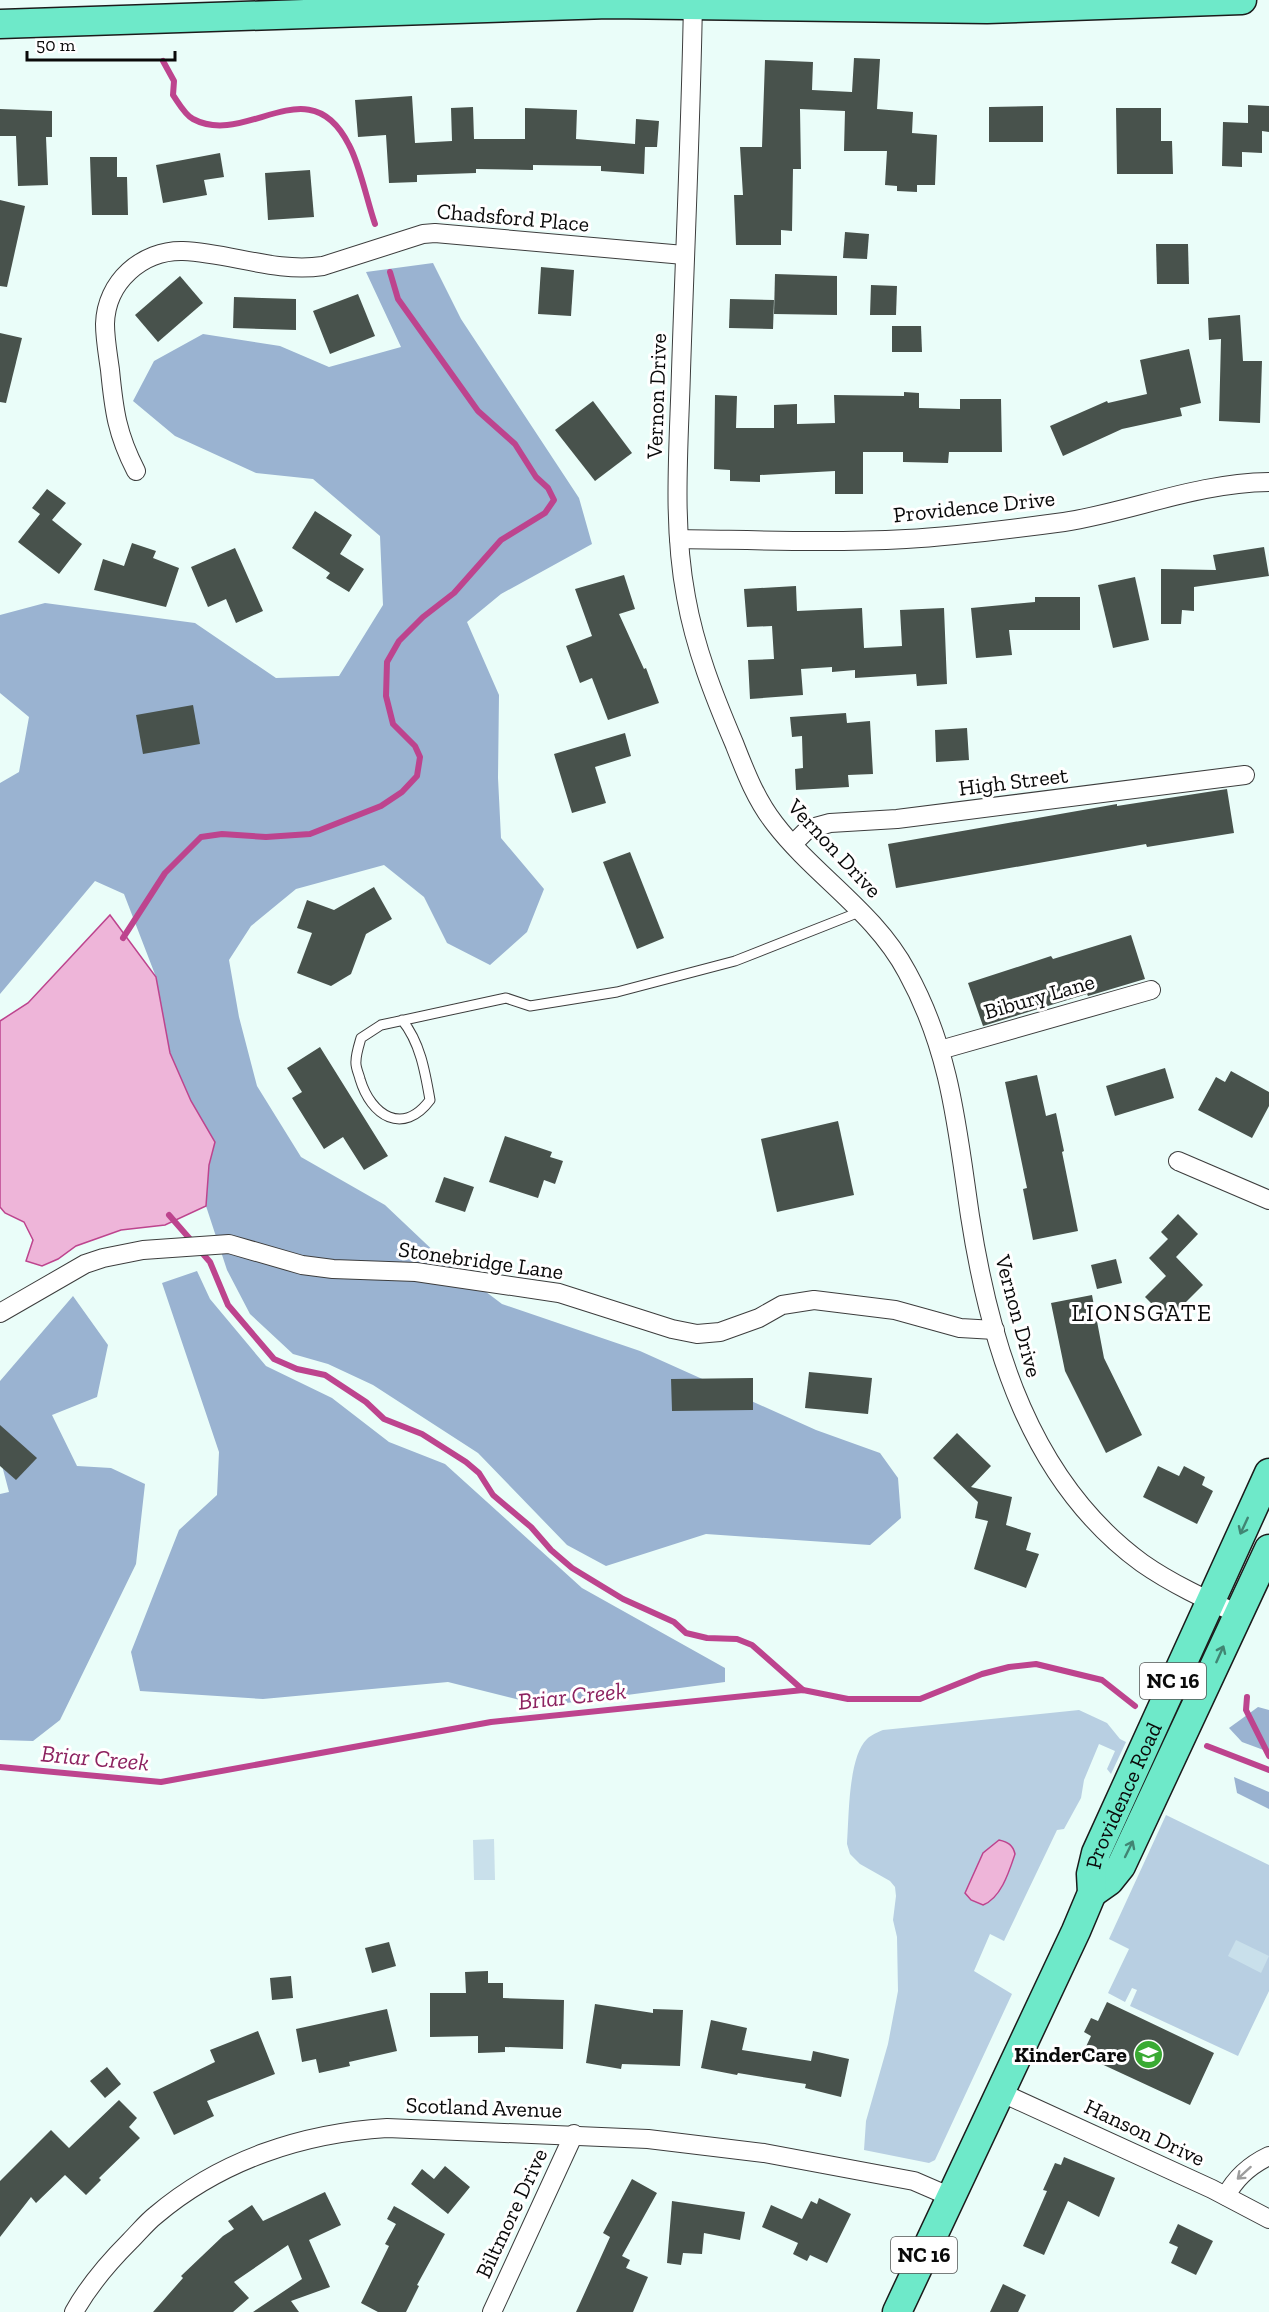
<svg xmlns="http://www.w3.org/2000/svg" width="1269" height="2312" viewBox="0 0 1269 2312" font-family="'Zilla Slab',serif">
  <style>
    .green { fill: #b8cfe2 }
    .forest { fill: #9ab3d1 }
    .pitch { fill: #c9e0eb }
    .water { fill: #eeb5d9; stroke: #bd448e; stroke-width: 1.5 }
    .lines { fill: none; stroke-linecap: round; stroke-linejoin: round }
    .stream { stroke: #bd448e; stroke-width: 6 }
    .building { fill: #48524c }
    .lane-casing { stroke: #3d3d3d; stroke-width: 11 }
    .street-casing { stroke: #3d3d3d; stroke-width: 20 }
    .primary-casing { stroke: #1b1b1b; stroke-width: 31 }
    .lane { stroke: #fff; stroke-width: 9 }
    .street { stroke: #fff; stroke-width: 18 }
    .primary { stroke: #6ee9c9; stroke-width: 28 }
    .oneway { stroke: #418573 }
    .oneway2 { stroke: #9d9d9d }
    .labels { text-anchor: middle; stroke-width: 6; stroke-linejoin: round; paint-order: stroke }
    .shield { fill: #fff; stroke: #545454; stroke-width: 1.5 }
    .shield-label { font-size: 21px; font-weight: bold; fill: #0a0a0a }
    .street-label { font-size: 22px; fill: #0a0a0a; stroke: #fff }
    .poi-label { font-size: 22px; font-weight: bold; fill: #0a0a0a; stroke: #fff; text-anchor: end }
    .neighbourhood-label { font-size: 24px; letter-spacing: 1.5px; fill: #0a0a0a; stroke: #fff }
    .water-label { font-size: 24px; font-style: italic; fill: #8d2360; stroke: #fff }
  </style>
  <rect width="100%" height="100%" fill="#eafdf9"/>
  <!-- green -->
  <g class="green">
    <path d="M 1079,1710 L 1107,1723 L 1120,1739 L 1126,1742 L 1111,1774 L 1107,1769 L 1115,1751 L 1099,1744 L 1084,1780 L 1081,1798 L 1064,1829 L 1057,1830 L 1004,1941 L 990,1934 L 974,1971 L 1012,1994 L 935,2160 L 929,2163 L 864,2150 L 866,2121 L 888,2044 L 898,1991 L 897,1937 L 893,1920 L 896,1896 L 895,1887 L 890,1881 L 860,1864 L 850,1854 L 847,1844 C 849,1818 848,1757 867,1739 C 871,1735 878,1732 883,1730 Z"/>
    <polygon points="1166,1815 1269,1865 1269,1991 1238,2056 1130,2006 1137,1990 1132,1988 1125,2002 1108,1993 1129,1949 1109,1939"/>
  </g>
  <!-- forest -->
  <g class="forest">
    <polygon points="433,263 461,319 579,498 592,544 501,594 467,622 499,695 498,778 501,838 544,889 527,932 490,965 447,943 424,897 384,865 296,889 251,926 229,960 239,1017 257,1086 301,1157 385,1205 441,1258 502,1304 640,1351 816,1430 880,1453 898,1478 901,1518 870,1545 706,1534 606,1566 567,1545 478,1453 373,1385 328,1364 293,1354 250,1314 227,1270 206,1206 209,1165 215,1142 191,1101 170,1053 156,977 124,894 95,881 0,994 0,783 19,772 29,717 0,693 0,615 45,603 195,623 276,678 339,676 383,605 380,536 313,479 256,473 175,436 133,401 154,361 203,334 280,346 329,367 401,347 366,272"/>
    <polygon points="197,1271 210,1299 266,1366 332,1398 389,1442 445,1464 582,1588 725,1668 725,1682 544,1706 448,1682 263,1699 140,1691 131,1652 179,1530 217,1495 219,1452 162,1283"/>
    <polygon points="73,1296 108,1345 97,1397 52,1415 77,1466 111,1468 145,1484 136,1564 60,1720 33,1741 0,1740 0,1494 9,1492 0,1458 0,1381"/>
    <polygon points="1258,1707 1269,1710 1269,1752 1242,1742 1229,1728"/>
    <polygon points="1234,1777 1269,1792 1269,1809 1237,1793"/>
  </g>
  <!-- pitch -->
  <g class="pitch">
    <polygon points="494,1839 495,1880 474,1880 473,1840"/>
    <polygon points="1236,1940 1269,1956 1261,1973 1228,1956"/>
  </g>
  <!-- water -->
  <g class="water">
    <polygon points="110,915 156,977 170,1053 191,1101 215,1142 209,1165 206,1206 165,1225 121,1230 76,1246 58,1259 42,1266 26,1261 33,1240 24,1222 5,1213 0,1207 0,1021 28,1003"/>
    <path d="M 999,1840 C 1008,1842 1013,1845 1015,1854 C 1009,1872 1001,1898 983,1905 L 971,1900 L 965,1893 L 983,1853 Z"/>
  </g>
  <g class="lines">
    <!-- stream -->
    <g class="stream">
      <path d="M 163,61 L 174,81 L 173,95 C 178,102 185,115 193,119 C 247,148 309,65 349,145 C 360,165 367,201 375,224"/>
      <polyline points="123,938 165,873 201,837 222,834 266,837 310,834 381,806 402,792 417,776 420,757 415,746 393,724 386,696 387,662 399,641 423,617 454,593 501,540 545,513 554,500 548,488 536,477 515,444 478,411 398,299 390,272"/>
      <polyline points="169,1215 210,1262 228,1305 274,1359 297,1369 325,1375 366,1402 384,1419 422,1434 466,1462 479,1473 493,1495 531,1527 551,1550 572,1568 623,1599 674,1622 686,1633 707,1638 737,1639 752,1645 803,1690"/>
      <polyline points="1247,1697 1246,1710 1269,1756"/>
      <polyline points="1207,1746 1269,1770"/>
      <polyline points="0,1767 161,1782 491,1722 803,1690 848,1699 920,1699 982,1674 1009,1667 1036,1664 1102,1680 1135,1706"/>
    </g>
  </g>
  <!-- building -->
  <g class="building">
    <polygon points="854,58 880,59 877,109 913,112 912,133 937,135 935,185 917,185 917,192 897,191 897,186 885,185 887,151 844,151 845,111 800,109 801,169 793,169 792,231 781,230 781,245 736,245 734,195 743,195 740,147 762,147 765,60 813,62 812,90 852,92"/>
    <polygon points="412,96 415,143 452,141 451,108 473,107 474,139 525,139 525,108 577,110 576,139 635,144 636,119 659,121 657,147 645,147 644,174 601,171 601,166 533,165 533,170 476,169 476,173 417,175 417,182 389,183 386,135 358,137 355,100"/>
    <polygon points="1248,105 1269,106 1269,132 1262,131 1262,153 1242,152 1242,167 1222,166 1223,122 1248,123"/>
    <polygon points="1043,106 1043,142 989,142 989,107"/>
    <polygon points="1116,108 1161,108 1161,141 1172,141 1173,174 1117,174"/>
    <polygon points="0,109 52,111 52,137 46,137 48,185 18,186 16,136 0,136"/>
    <polygon points="220,153 224,177 204,180 207,195 163,203 156,165"/>
    <polygon points="90,157 117,157 117,177 127,177 128,215 92,215"/>
    <polygon points="310,170 314,217 268,220 265,173"/>
    <polygon points="0,200 25,206 7,287 0,286"/>
    <polygon points="845,232 869,234 867,259 843,258"/>
    <polygon points="1156,244 1188,244 1189,284 1157,284"/>
    <polygon points="541,267 574,270 571,316 538,314"/>
    <polygon points="775,274 837,276 837,315 774,314"/>
    <polygon points="180,276 203,303 158,342 135,315"/>
    <polygon points="871,285 897,286 896,315 870,315"/>
    <polygon points="358,294 375,336 330,354 313,311"/>
    <polygon points="234,297 296,299 296,330 233,328"/>
    <polygon points="730,299 774,300 773,329 729,328"/>
    <polygon points="1240,315 1243,361 1262,361 1260,423 1219,421 1221,339 1209,340 1208,318"/>
    <polygon points="892,326 921,326 922,352 892,352"/>
    <polygon points="0,333 22,338 6,403 0,402"/>
    <polygon points="1189,349 1201,403 1180,408 1182,416 1122,429 1063,456 1050,426 1107,401 1108,403 1147,394 1140,360"/>
    <polygon points="904,392 919,393 919,408 960,409 960,399 1001,399 1002,452 949,452 948,463 903,462 903,452 863,452 863,494 835,494 835,471 760,475 760,482 730,481 730,470 714,469 715,395 737,396 736,428 774,428 774,405 797,404 797,424 835,423 834,395 904,396"/>
    <polygon points="593,401 632,453 595,481 555,430"/>
    <polygon points="47,489 66,503 52,520 82,544 59,574 18,542 40,514 32,508"/>
    <polygon points="315,511 352,535 340,554 364,569 349,592 326,578 330,573 292,548"/>
    <polygon points="132,543 156,551 153,558 179,568 166,607 94,590 103,559 124,566"/>
    <polygon points="1264,547 1269,576 1194,587 1194,611 1182,610 1181,624 1161,624 1161,569 1216,570 1213,555"/>
    <polygon points="235,548 263,611 236,623 226,599 208,607 191,567"/>
    <polygon points="624,575 635,609 619,614 644,669 646,668 659,703 608,720 592,678 580,683 566,646 592,636 575,589"/>
    <polygon points="1135,577 1149,640 1113,648 1098,585"/>
    <polygon points="796,586 797,611 862,608 864,648 902,646 900,610 944,608 947,684 917,686 916,674 855,678 855,670 832,672 832,667 801,669 803,695 750,699 748,660 774,659 772,626 747,627 744,589"/>
    <polygon points="1035,597 1080,597 1080,630 1009,630 1012,655 976,658 971,608 1035,602"/>
    <polygon points="193,705 200,744 143,754 136,715"/>
    <polygon points="846,713 847,723 870,721 873,774 848,775 849,787 796,790 795,769 803,768 802,736 792,737 790,717"/>
    <polygon points="967,728 969,760 936,762 935,730"/>
    <polygon points="625,733 631,756 595,767 606,803 572,813 554,754"/>
    <polygon points="1227,789 1234,833 1147,847 1146,844 896,888 888,844 1117,804 1117,806"/>
    <polygon points="630,852 664,938 637,949 603,862"/>
    <polygon points="374,887 392,919 366,934 351,974 331,986 297,973 312,933 297,928 307,900 334,910"/>
    <polygon points="1131,935 1145,979 1088,996 1087,994 983,1026 968,983 1051,956 1053,959"/>
    <polygon points="320,1047 388,1156 364,1170 343,1137 324,1149 292,1098 302,1092 287,1068"/>
    <polygon points="1165,1068 1174,1098 1115,1116 1106,1086"/>
    <polygon points="1231,1071 1269,1092 1269,1106 1252,1138 1198,1110 1216,1077 1225,1082"/>
    <polygon points="1037,1075 1046,1116 1056,1113 1064,1151 1062,1152 1078,1231 1033,1240 1023,1189 1027,1188 1005,1082"/>
    <polygon points="838,1121 854,1195 777,1212 761,1139"/>
    <polygon points="505,1136 552,1152 550,1157 563,1161 555,1184 544,1180 538,1198 489,1182"/>
    <polygon points="444,1177 474,1187 465,1212 435,1202"/>
    <polygon points="1178,1214 1198,1234 1176,1257 1203,1285 1168,1320 1145,1297 1166,1276 1149,1258 1168,1239 1161,1232"/>
    <polygon points="1116,1259 1122,1283 1097,1289 1091,1265"/>
    <polygon points="1092,1295 1104,1358 1142,1435 1106,1453 1065,1371 1051,1303"/>
    <polygon points="809,1372 872,1378 868,1414 805,1408"/>
    <polygon points="753,1378 753,1410 672,1411 671,1379"/>
    <polygon points="0,1425 37,1458 16,1480 0,1466"/>
    <polygon points="957,1433 991,1466 971,1487 1012,1497 1006,1525 1031,1533 1026,1550 1039,1554 1026,1588 974,1569 988,1521 975,1518 978,1502 933,1458"/>
    <polygon points="1158,1466 1179,1476 1184,1466 1205,1477 1202,1485 1213,1491 1197,1524 1143,1497"/>
    <polygon points="389,1942 396,1966 372,1973 365,1948"/>
    <polygon points="488,1971 488,1983 503,1983 503,1998 564,2000 563,2049 505,2047 505,2052 478,2053 478,2036 430,2037 430,1993 466,1993 465,1972"/>
    <polygon points="291,1976 293,1998 272,2000 270,1978"/>
    <polygon points="1107,2002 1214,2053 1190,2105 1082,2055 1091,2036 1084,2032 1091,2018 1098,2021"/>
    <polygon points="595,2004 653,2013 653,2009 683,2010 680,2066 622,2064 621,2069 586,2063"/>
    <polygon points="387,2009 397,2051 349,2062 350,2066 319,2073 316,2059 302,2062 296,2029"/>
    <polygon points="711,2020 747,2028 742,2050 811,2061 813,2051 849,2059 841,2097 805,2088 806,2084 738,2073 737,2075 701,2068"/>
    <polygon points="258,2031 275,2074 207,2101 214,2116 174,2135 153,2092 215,2062 210,2050"/>
    <polygon points="107,2067 121,2084 105,2098 90,2081"/>
    <polygon points="119,2100 137,2118 129,2127 140,2138 99,2178 101,2180 86,2195 65,2175 36,2203 31,2197 0,2237 0,2181 51,2130 69,2148"/>
    <polygon points="1064,2157 1115,2178 1099,2217 1068,2201 1044,2255 1023,2246 1047,2191 1043,2190 1055,2163 1061,2165"/>
    <polygon points="445,2166 470,2187 448,2214 411,2184 422,2169 434,2179"/>
    <polygon points="632,2179 657,2193 622,2256 630,2260 626,2268 648,2277 633,2312 576,2312 610,2237 603,2233"/>
    <polygon points="325,2192 341,2225 309,2240 330,2287 291,2301 299,2312 253,2312 302,2279 288,2245 234,2282 249,2298 233,2312 153,2312 183,2278 181,2276 223,2236 234,2229 228,2221 252,2205 263,2221"/>
    <polygon points="819,2198 851,2214 827,2263 810,2255 807,2261 793,2254 798,2243 762,2227 771,2205 802,2219 811,2201 817,2204"/>
    <polygon points="672,2201 745,2212 740,2240 704,2233 702,2254 683,2253 681,2265 667,2263"/>
    <polygon points="394,2206 445,2234 417,2285 419,2286 406,2312 378,2312 361,2303 389,2246 385,2244 396,2224 387,2219"/>
    <polygon points="1178,2224 1213,2241 1196,2275 1171,2263 1178,2247 1169,2243"/>
    <polygon points="1003,2284 1026,2295 1018,2312 990,2312"/>
  </g>
  <g class="lines">
    <defs>
      <path id="lane" d="M 402,1020 C 420,1042 425,1071 430,1100 C 403,1136 371,1116 360,1079 C 359,1074 355,1067 356,1061 C 356,1054 359,1045 361,1038 L 381,1025 L 506,998 L 530,1006 L 617,992 L 735,961 L 862,911"/>
      <g id="street">
        <path d="M 693,0 C 691,124 685,247 681,371 C 679,446 672,523 686,597 C 695,648 714,696 734,743 C 745,771 756,800 775,824 C 815,876 875,912 907,972 C 951,1052 957,1128 970,1216 C 990,1346 1031,1482 1142,1563 C 1172,1584 1205,1599 1238,1614"/>
        <path d="M 136,471 C 117,434 114,411 110,370 C 108,355 105,339 105,324 C 106,282 142,250 183,251 C 231,253 275,273 323,266 L 423,234 L 435,233 L 684,255"/>
        <path d="M 679,539 C 754,540 830,543 906,539 C 959,536 1012,529 1064,522 C 1134,511 1196,483 1269,482"/>
        <polyline points="793,844 808,829 830,823 897,819 1245,775"/>
        <polyline points="940,1050 1151,990"/>
        <polyline points="1178,1161 1269,1200"/>
        <polyline points="0,1313 85,1264 103,1258 143,1250 229,1244 302,1265 333,1269 416,1272 559,1293 672,1329 697,1334 720,1332 759,1318 782,1305 814,1300 895,1310 960,1328 995,1330"/>
        <polyline points="1000,2092 1212,2189 1269,2219"/>
        <path d="M 1226,2196 C 1236,2177 1250,2165 1269,2156"/>
        <path d="M 74,2312 C 89,2285 109,2262 130,2241 C 139,2232 147,2222 156,2215 C 221,2160 303,2133 387,2128 L 648,2139 L 764,2153 L 914,2181 L 951,2197"/>
        <polyline points="492,2312 574,2134"/>
      </g>
      <g id="primary">
        <polyline points="0,24 609,4 987,9 1242,0"/>
        <polyline points="1092,1893 1109,1881 1121,1866 1269,1549"/>
        <path id="s1" d="M 897,2312 L 1076,1931 L 1092,1893 L 1091,1874 L 1096,1853 L 1269,1473"/>
      </g>
    </defs>
    <!-- lane casing -->
    <use href="#lane" class="lane-casing"/>
    <!-- street casing -->
    <use href="#street" class="street-casing"/>
    <!-- primary casing -->
    <use href="#primary" class="primary-casing"/>
    <!-- lane -->
    <use href="#lane" class="lane"/>
    <!-- street -->
    <use href="#street" class="street"/>
    <!-- primary -->
    <use href="#primary" class="primary"/>
  </g>
  <!-- one-way arrows -->
  <defs><path id="oneway-shaft" d="M-6 0H5M1.5-3L5.5 0L1.5 3" fill="none" stroke-width="1.6" stroke-linecap="round" stroke-linejoin="round" transform="scale(1.5)"/></defs>
  <g class="oneway">
    <use href="#oneway-shaft" transform="translate(1244 1526) rotate(115)"/>
    <use href="#oneway-shaft" transform="translate(1220 1654) rotate(-66)"/>
    <use href="#oneway-shaft" transform="translate(1129 1849) rotate(-64)"/>
  </g>
  <use class="oneway2" href="#oneway-shaft" transform="translate(1244 2173) rotate(138)"/>
  <!-- icons -->
  <defs>
    <symbol id="school-disc" viewBox="-11 -11 22 22"><circle r="9.5" fill="#3aaa33" stroke="#fff"/><path d="M0-5L7-2L0 1L-7-2ZM-4 1L0 2.5L4 1V4Q0 6-4 4Z" fill="#fff"/></symbol>
  </defs>
  <g fill-rule="evenodd">
    <use href="#school-disc" x="1132" y="2038" width="33" height="33"/>
  </g>
  <g class="labels">
    <!-- shield labels -->
    <g class="shield">
      <rect x="1140" y="1663" width="66" height="36" rx="4.5"/>
      <rect x="891" y="2237" width="66" height="36" rx="4.5"/>
    </g>
    <g class="shield-label">
      <text x="1173" y="1688">NC 16</text>
      <text x="924" y="2262">NC 16</text>
    </g>
    <!-- street labels -->
    <g class="street-label">
      <text transform="translate(513 217) rotate(5)" y="8">Chadsford Place</text>
      <text transform="translate(656 396) rotate(-88)" y="8">Vernon Drive</text>
      <text transform="translate(974 506) rotate(-6)" y="8">Providence Drive</text>
      <text transform="translate(1013 781) rotate(-7)" y="8">High Street</text>
      <text transform="translate(835 848) rotate(47)" y="8">Vernon Drive</text>
      <text transform="translate(1039 996) rotate(-16)" y="8">Bibury Lane</text>
      <text transform="translate(481 1260) rotate(8)" y="8">Stonebridge Lane</text>
      <text transform="translate(1019 1316) rotate(75)" y="8">Vernon Drive</text>
      <text dy="8" stroke="none"><textPath href="#s1" startOffset="566">Providence Road</textPath></text>
      <text transform="translate(484 2107) rotate(2)" y="8">Scotland Avenue</text>
      <text transform="translate(1145 2132) rotate(25)" y="8">Hanson Drive</text>
      <text transform="translate(511 2213) rotate(-65)" y="8">Biltmore Drive</text>
    </g>
    <!-- poi labels -->
    <g class="poi-label">
      <text x="1127" y="2062">KinderCare</text>
    </g>
    <!-- neighbourhood labels -->
    <g class="neighbourhood-label">
      <text x="1142" y="1321">LIONSGATE</text>
    </g>
    <!-- water labels -->
    <g class="water-label">
      <text transform="translate(572 1696) rotate(-6)" y="8">Briar Creek</text>
      <text transform="translate(95 1758) rotate(5)" y="8">Briar Creek</text>
    </g>
  </g>
  <!-- scale -->
  <path d="M27 51v9h148v-9" fill="none" stroke="#0a0a0a" stroke-width="3"/>
  <text x="36" y="51" font-size="18" fill="#0a0a0a" stroke="#ffffff" stroke-width="4.5" paint-order="stroke">50 m</text>
</svg>
